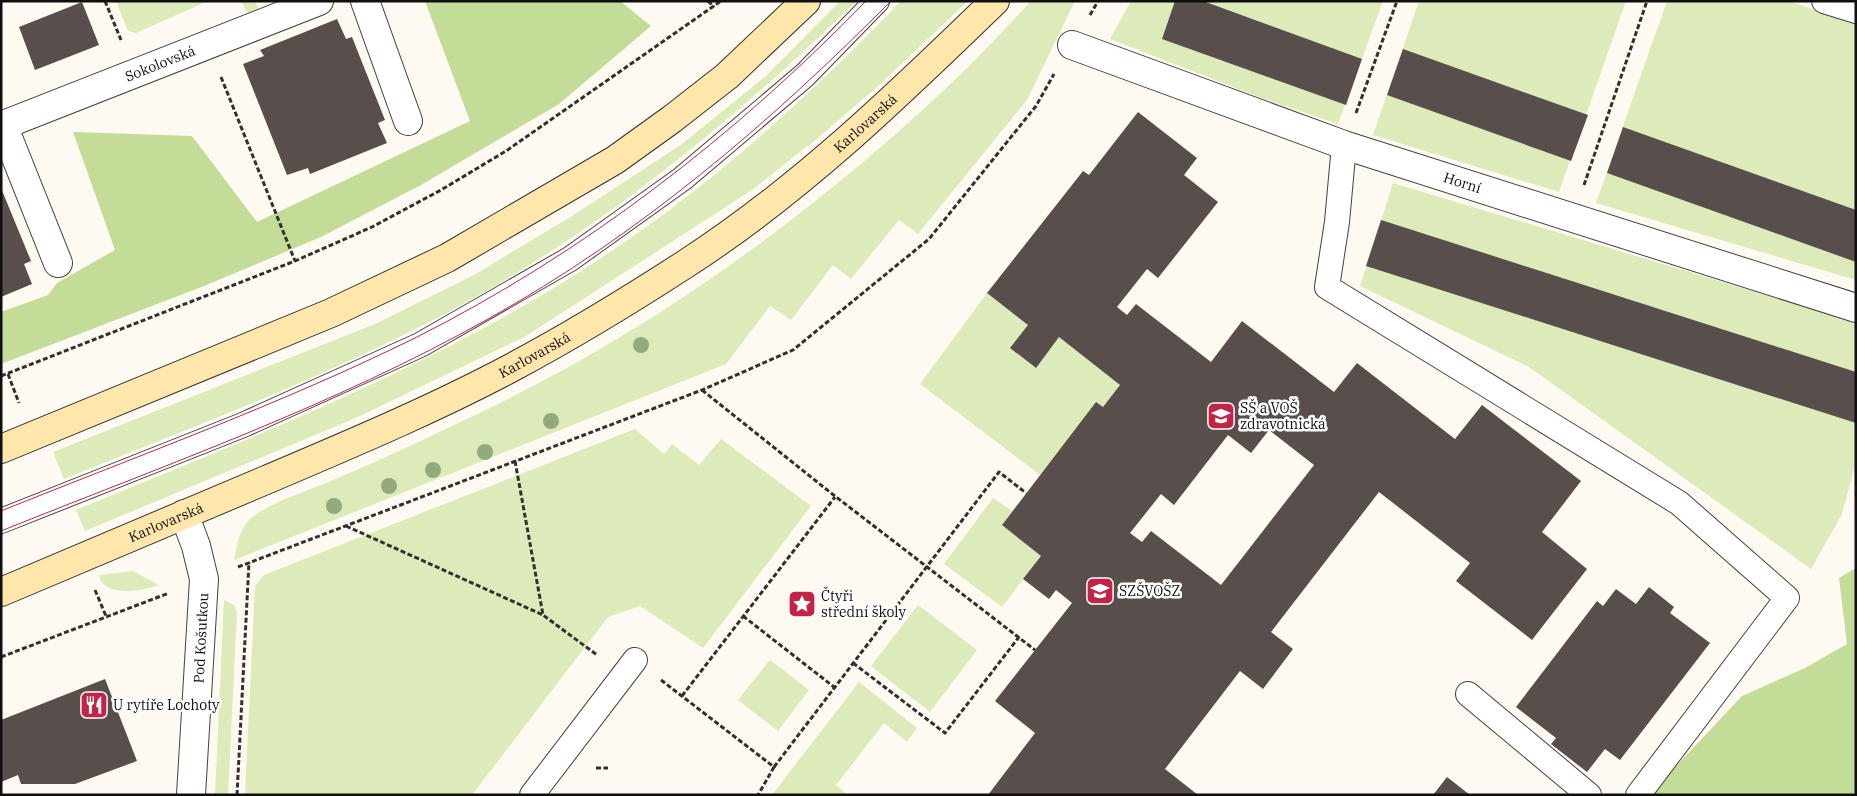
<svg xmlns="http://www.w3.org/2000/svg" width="1857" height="796" viewBox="0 0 1857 796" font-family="'IBM Plex Serif',serif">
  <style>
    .green { fill: #dcebb9 }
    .forest { fill: #c3dc98 }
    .building { fill: #584e4b; fill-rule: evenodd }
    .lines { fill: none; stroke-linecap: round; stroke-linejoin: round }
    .lane-casing { stroke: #424242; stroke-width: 26 }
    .street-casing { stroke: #424242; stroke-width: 30 }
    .secondary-casing { stroke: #313131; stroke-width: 30 }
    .path { stroke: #313131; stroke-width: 3; stroke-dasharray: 5 2.5; stroke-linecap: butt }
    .lane { stroke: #fff; stroke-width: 24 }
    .street { stroke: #fff; stroke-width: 28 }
    .secondary { stroke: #ffe7ac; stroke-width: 28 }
    .tram { stroke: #c22347; stroke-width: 1 }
    .tree { fill: #93aa7c }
    .labels { text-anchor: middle; stroke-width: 5; stroke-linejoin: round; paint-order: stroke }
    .street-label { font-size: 14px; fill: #0f0f0f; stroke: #fff }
    .poi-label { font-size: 14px; fill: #0f0f0f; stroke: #fff; text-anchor: start }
  </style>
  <rect width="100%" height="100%" fill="#fffaf1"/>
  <!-- green -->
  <g class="green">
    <polygon points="116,1 208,1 136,33 128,31"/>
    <polygon points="241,1 255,1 259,10 249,16"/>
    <path d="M 840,1 L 857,1 C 741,113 616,218 476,297 C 345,370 203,423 64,479 L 53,452 L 375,324 L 474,275 L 572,216 L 682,144 L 766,76 Z"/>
    <path d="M 901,1 L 968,1 L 878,86 L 819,137 L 752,190 L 526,336 L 358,417 L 85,531 L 76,510 C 259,435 443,364 607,254 C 714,183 812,94 901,1 Z"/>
    <path d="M 1031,1 L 1075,1 L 1027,100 L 918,234 L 899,220 L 851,279 L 833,265 L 791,320 L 770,306 L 726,364 L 234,560 C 237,545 239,530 250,519 C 266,504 310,490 331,481 C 378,461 425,439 471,417 C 652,332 818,211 962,73 C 986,50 1008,25 1031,1 Z"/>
    <polygon points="1131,1 1383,1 1338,124 1264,99 1110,39"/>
    <polygon points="1419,1 1626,1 1559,192 1373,135"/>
    <polygon points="1667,1 1789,1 1856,25 1856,280 1596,203"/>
    <polygon points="1393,183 1856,322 1856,462 1842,514 1811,569 1529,367 1360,286"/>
    <polygon points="987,293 1028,325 1010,348 1035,368 1059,337 1120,385 1103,407 1097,403 1040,475 920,384"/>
    <polygon points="635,429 664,454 672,444 699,465 721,439 811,506 703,648 640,606 608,617 472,795 245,795 255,586 264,575"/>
    <polygon points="993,498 1012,511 1002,525 1041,556 1002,607 944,564"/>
    <path d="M 133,571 L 159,585 C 144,591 102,598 99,575 Z"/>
    <polygon points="224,600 234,605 237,612 228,795 215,795"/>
    <polygon points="918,605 977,650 930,712 871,666"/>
    <polygon points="770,660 809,690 778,731 738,700"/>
    <polygon points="859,682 917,728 907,742 884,723 836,785 848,795 772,795"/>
  </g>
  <!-- forest -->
  <g class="forest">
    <polygon points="425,1 620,1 651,26 559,104 421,185 321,237 204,286 1,364 1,312 48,295 57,283 115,250 73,132 192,136 257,222 470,121"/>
    <polygon points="1856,568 1856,795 1649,795 1742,696 1805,668 1847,644 1839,578"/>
  </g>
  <!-- building -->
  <g class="building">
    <polygon points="1175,1 1203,1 1362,59 1346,105 1162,39"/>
    <polygon points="82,2 99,45 35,70 19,27"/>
    <polygon points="337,19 346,39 352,37 385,120 378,123 387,143 310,174 308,168 287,175 243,64 264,56 260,50"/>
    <polygon points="1403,49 1588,115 1571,161 1387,95"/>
    <path d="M 1138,112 L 1197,158 L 1184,175 L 1218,202 L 1158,278 L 1147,269 L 1117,307 L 1127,315 L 1136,304 L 1211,362 L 1242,321 L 1334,392 L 1357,363 L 1455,439 L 1482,405 L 1581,481 L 1542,532 L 1587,569 L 1532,640 L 1456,581 L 1470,563 L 1379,492 L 1271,632 L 1293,649 L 1263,689 L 1240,671 L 1165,769 L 1198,795 L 988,795 L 1035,733 L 995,701 L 1072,603 L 1056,590 L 1049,599 L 1023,579 L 1041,556 L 1002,525 L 1096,402 L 1103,407 L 1120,385 L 1059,337 L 1036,368 L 1010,348 L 1028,325 L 987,293 L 1083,171 L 1089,175 ZM 1269,430 L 1314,465 L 1221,585 L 1151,531 L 1142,542 L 1130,533 L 1161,494 L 1174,505 L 1228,435 L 1251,453 Z"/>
    <polygon points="1623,127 1856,210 1856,262 1607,173"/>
    <polygon points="1,188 31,261 24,264 32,284 1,297"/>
    <polygon points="1381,220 1856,372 1856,423 1366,266"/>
    <polygon points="1649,587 1674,607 1670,613 1710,643 1620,760 1605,749 1587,772 1551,744 1556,738 1516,707 1597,601 1603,606 1616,589 1636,604"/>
    <polygon points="105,679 137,761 75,784 21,784 18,775 1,782 1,720"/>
    <polygon points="1447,777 1470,795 1433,795"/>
  </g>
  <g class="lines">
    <defs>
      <g id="lane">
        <polyline points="1824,1 1856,11"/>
        <polyline points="1344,145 1337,222 1327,287 1679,503 1787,598 1638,795"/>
        <polyline points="1,521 243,425 420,345 570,259 682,179 805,75 877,1"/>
        <polyline points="1468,694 1589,795"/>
        <polyline points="532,795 635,660"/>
      </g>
      <g id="street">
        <polyline points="365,1 408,121"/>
        <path id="s1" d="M 1072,45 L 1344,145 L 1856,308"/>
        <polyline points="3,125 58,263"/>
        <path id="s2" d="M 1,126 L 319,1"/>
        <polyline points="184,514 196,546 204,579 191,795"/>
      </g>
      <g id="secondary">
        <polyline points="1,449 331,313 447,258 615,160 672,119 727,76 806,1"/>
        <path id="s3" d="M 1,592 C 90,555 178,517 266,480 C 348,445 432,410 511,368 C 571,336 630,300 687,263 C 801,189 898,95 995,1"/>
      </g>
    </defs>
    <!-- lane casing -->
    <use href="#lane" class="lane-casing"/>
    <!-- street casing -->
    <use href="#street" class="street-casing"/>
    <!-- secondary casing -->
    <use href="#secondary" class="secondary-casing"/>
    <!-- path -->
    <g class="path">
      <polyline points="105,1 121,40"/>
      <polyline points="708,1 714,7"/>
      <polyline points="1090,15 1098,1"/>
      <polyline points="221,77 295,261"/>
      <polyline points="1356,113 1397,1"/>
      <polyline points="1584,185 1647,1"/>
      <polyline points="8,374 19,403"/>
      <polyline points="1,376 295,261 372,227 441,190 506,151 721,1"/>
      <polyline points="702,390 831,493 1035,650"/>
      <polyline points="515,461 543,615 597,655"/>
      <polyline points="346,526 543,615"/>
      <polyline points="238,567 702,390 793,350 929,239 1036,106 1054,74"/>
      <polyline points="95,590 106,616"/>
      <polyline points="743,616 834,687"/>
      <polyline points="1,657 169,593"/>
      <polyline points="853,663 945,733 1019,637"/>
      <polyline points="661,680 774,767 758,795"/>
      <polyline points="682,696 835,497"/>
      <polyline points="774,767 999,472 1026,493"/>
      <polyline points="596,768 608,768"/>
      <polyline points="237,795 249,562"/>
    </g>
    <!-- lane -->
    <use href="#lane" class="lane"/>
    <!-- street -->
    <use href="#street" class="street"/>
    <!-- secondary -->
    <use href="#secondary" class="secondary"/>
    <!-- tram -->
    <g class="tram">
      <path d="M 1,511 C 140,455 281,404 415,338 C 584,253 735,136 866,1"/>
      <path d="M 1,531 C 165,465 333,406 488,319 C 639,235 769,124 891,1"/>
    </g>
  </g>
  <!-- trees -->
  <g class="tree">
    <circle cx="641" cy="345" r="8"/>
    <circle cx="551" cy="421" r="8"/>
    <circle cx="485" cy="452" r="8"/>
    <circle cx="433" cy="470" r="8"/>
    <circle cx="389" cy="486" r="8"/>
    <circle cx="334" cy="506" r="8"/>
  </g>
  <!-- icons -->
  <defs>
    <symbol id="school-square" viewBox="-11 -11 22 22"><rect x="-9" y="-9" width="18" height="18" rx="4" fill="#c22347" stroke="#fff"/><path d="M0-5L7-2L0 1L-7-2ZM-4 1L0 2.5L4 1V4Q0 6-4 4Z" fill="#fff"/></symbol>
    <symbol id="sight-square" viewBox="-11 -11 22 22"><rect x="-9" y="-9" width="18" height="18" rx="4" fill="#c22347" stroke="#fff"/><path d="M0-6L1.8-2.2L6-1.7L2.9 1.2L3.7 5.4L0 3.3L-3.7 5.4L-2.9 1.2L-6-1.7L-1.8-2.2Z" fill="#fff"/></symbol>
    <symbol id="restaurant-square" viewBox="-11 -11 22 22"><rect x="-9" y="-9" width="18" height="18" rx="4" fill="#c22347" stroke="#fff"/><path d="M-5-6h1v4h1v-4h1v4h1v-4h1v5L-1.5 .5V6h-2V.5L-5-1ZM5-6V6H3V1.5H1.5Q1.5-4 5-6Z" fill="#fff"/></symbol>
  </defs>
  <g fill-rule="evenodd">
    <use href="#school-square" x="1205" y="400" width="32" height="32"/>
    <use href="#school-square" x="1084" y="575" width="32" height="32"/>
    <use href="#sight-square" x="786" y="588" width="32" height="32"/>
    <use href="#restaurant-square" x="78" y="689" width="32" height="32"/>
  </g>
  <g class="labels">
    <!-- street labels -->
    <g class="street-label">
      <text dy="5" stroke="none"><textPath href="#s2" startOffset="171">Sokolovská</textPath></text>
      <text dy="5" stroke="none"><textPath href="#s3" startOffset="989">Karlovarská</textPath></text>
      <text dy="5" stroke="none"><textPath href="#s1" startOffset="414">Horní</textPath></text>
      <text dy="5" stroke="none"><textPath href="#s3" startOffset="584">Karlovarská</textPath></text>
      <text dy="5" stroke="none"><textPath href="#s3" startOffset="179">Karlovarská</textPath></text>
      <text transform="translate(201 638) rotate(-87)" y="5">Pod Košutkou</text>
    </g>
    <!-- poi labels -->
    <g class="poi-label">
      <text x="1240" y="413">SŠ a VOŠ<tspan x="1240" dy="16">zdravotnická</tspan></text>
      <text x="1119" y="596">SZŠVOŠZ</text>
      <text x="821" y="601">Čtyři<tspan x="821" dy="16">střední školy</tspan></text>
      <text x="113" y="710">U rytíře Lochoty</text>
    </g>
  </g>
  <!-- border -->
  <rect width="1857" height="796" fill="none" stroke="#0f0f0f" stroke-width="5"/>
</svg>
